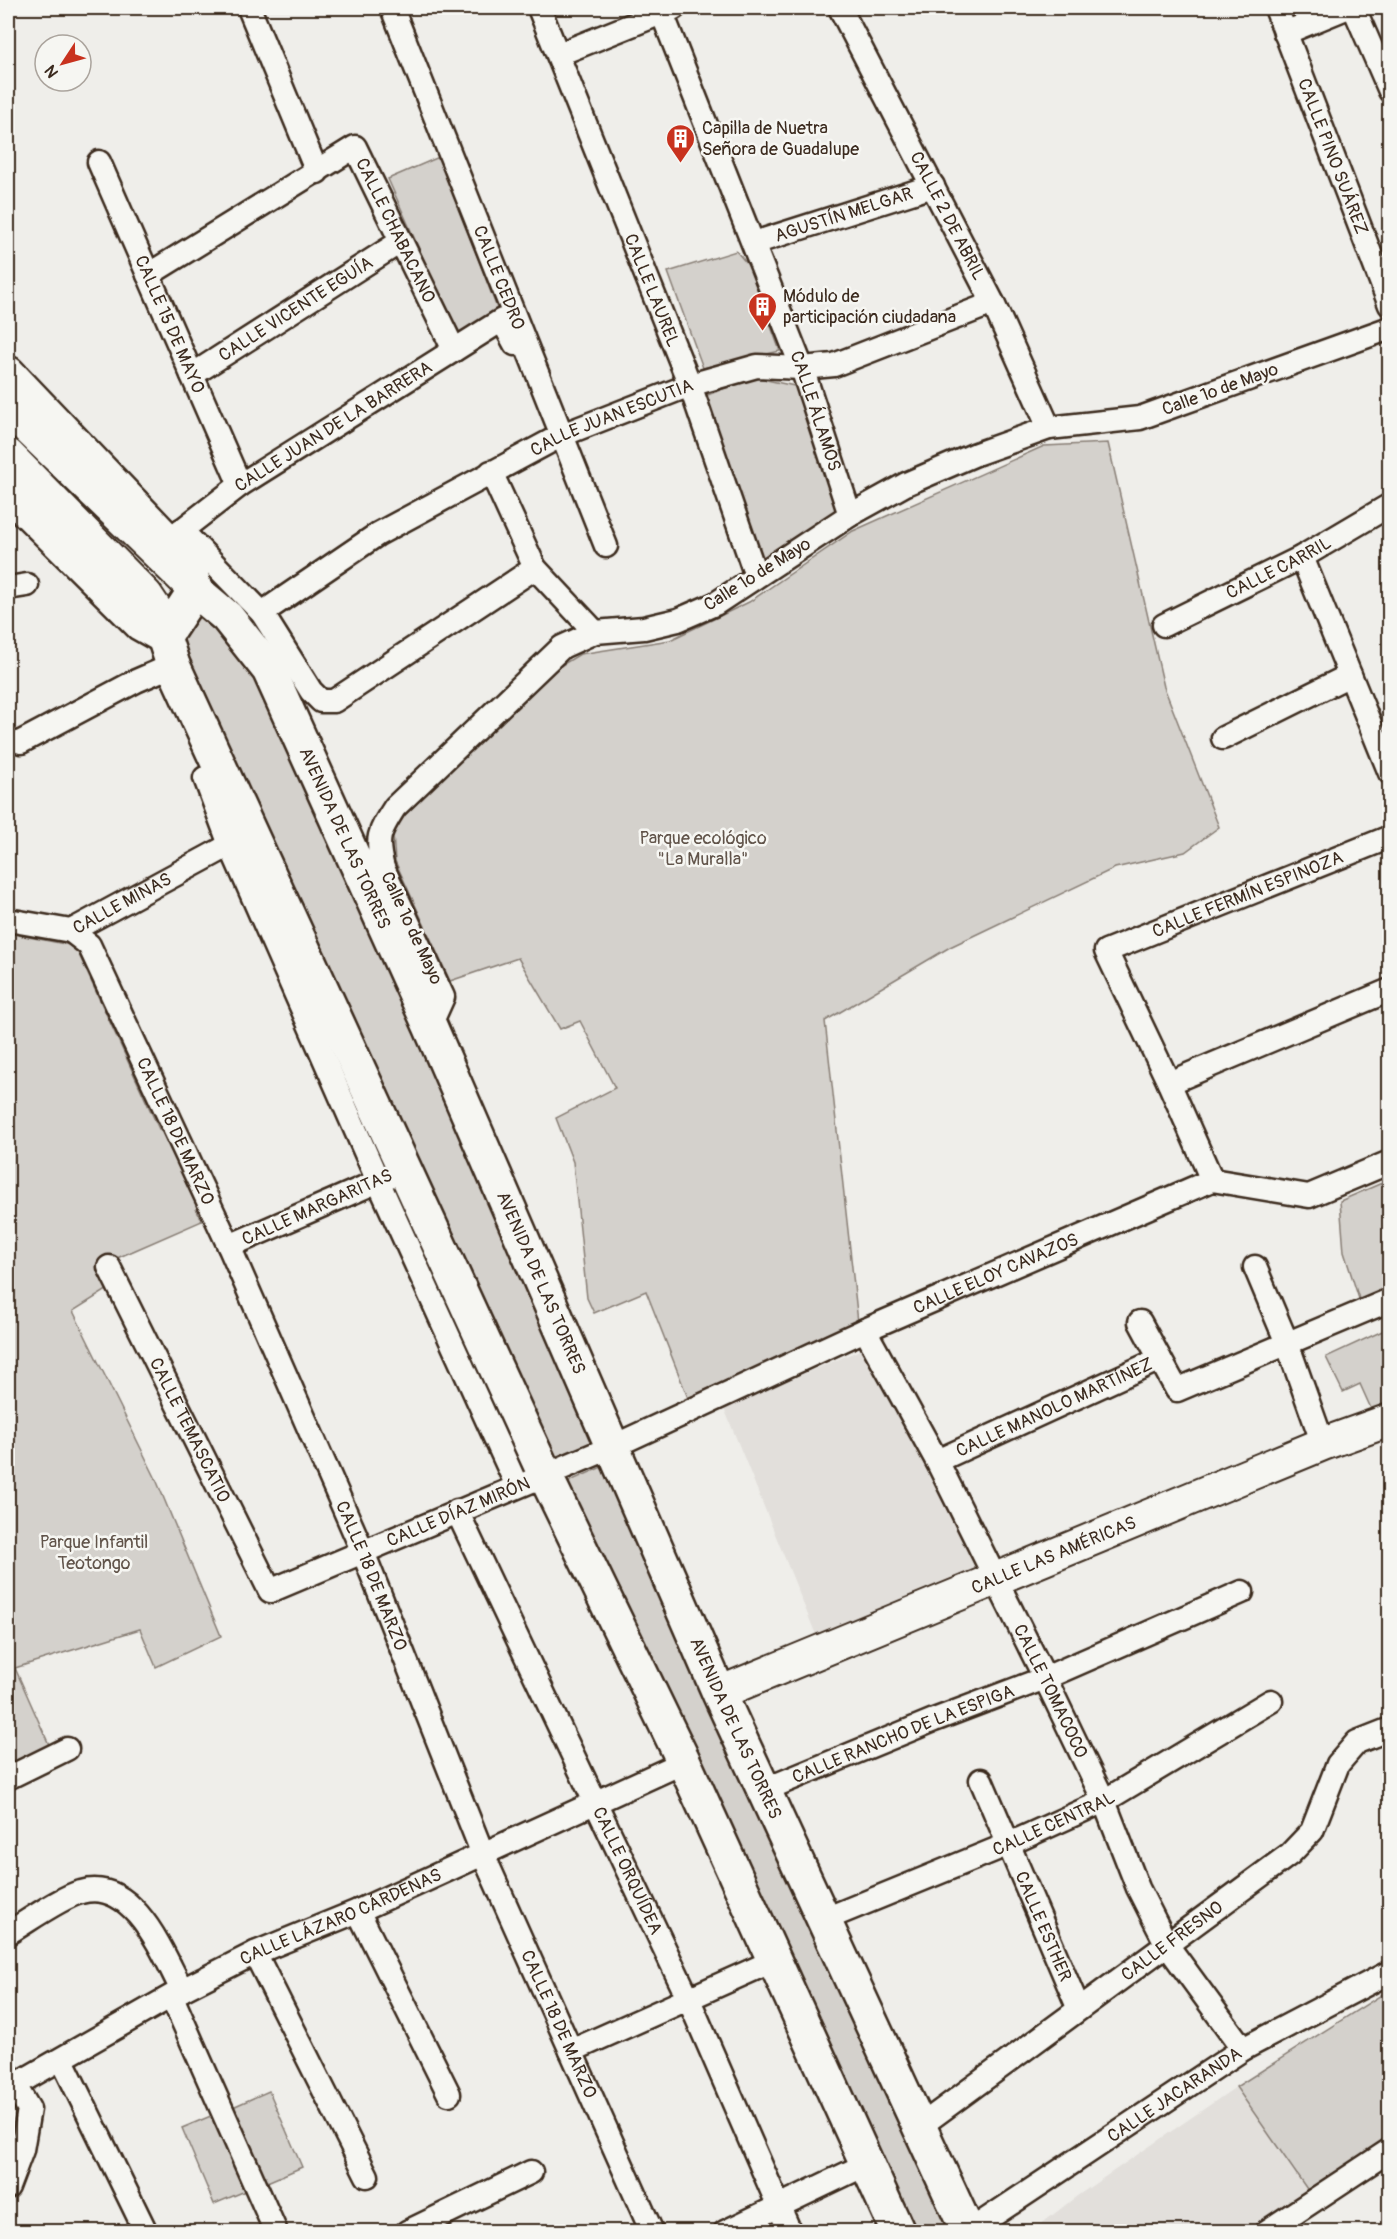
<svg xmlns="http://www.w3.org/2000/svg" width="1397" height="2239" viewBox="0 0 1397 2239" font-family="Pangolin,sans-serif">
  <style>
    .built { fill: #e2dfdb }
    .green { fill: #d4d1cc; stroke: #887e75; stroke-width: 1.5 }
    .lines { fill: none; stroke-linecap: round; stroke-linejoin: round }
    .street-casing { stroke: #3b2a1e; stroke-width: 27 }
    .secondary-casing { stroke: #3b2a1e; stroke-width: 36 }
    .primary-casing { stroke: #3b2a1e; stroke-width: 38 }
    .street { stroke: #f6f6f2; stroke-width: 22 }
    .secondary { stroke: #f6f6f2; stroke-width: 32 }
    .primary { stroke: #f6f6f2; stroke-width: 33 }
    .labels { text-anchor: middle; stroke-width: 5; stroke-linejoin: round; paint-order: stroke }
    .poi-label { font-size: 18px; fill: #3b2a1e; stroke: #f6f6f2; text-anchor: start }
    .street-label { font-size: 18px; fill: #3b2a1e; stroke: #f6f6f2 }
    .park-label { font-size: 18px; fill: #61544a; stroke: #f6f6f2 }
  </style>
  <rect width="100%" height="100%" fill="#efeeea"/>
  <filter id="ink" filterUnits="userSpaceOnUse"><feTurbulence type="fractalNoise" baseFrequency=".0167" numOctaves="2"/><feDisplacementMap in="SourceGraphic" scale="12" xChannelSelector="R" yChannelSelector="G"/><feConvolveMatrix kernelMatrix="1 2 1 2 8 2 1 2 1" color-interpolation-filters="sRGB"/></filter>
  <g filter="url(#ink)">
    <!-- built -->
    <g class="built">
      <polygon points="867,1347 979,1573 816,1635 724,1408"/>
      <polygon points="1236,2087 1309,2192 1250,2231 1031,2232 1077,2196"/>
    </g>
    <!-- green -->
    <g class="green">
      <polygon points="439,157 500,316 460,341 388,179"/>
      <polygon points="736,251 749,266 780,351 703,368 668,272"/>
      <polygon points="753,377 799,387 841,509 760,562 705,396"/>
      <polygon points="1108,443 1164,687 1219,827 1185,852 1115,868 950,947 825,1021 858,1322 688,1398 646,1291 594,1313 587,1298 573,1162 556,1118 615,1088 580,1021 560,1029 518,958 450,981 395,861 393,834 401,819 542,677 580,654 670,640 749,602 853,531 1044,446"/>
      <polygon points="205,612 260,673 600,1442 559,1459 549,1456 190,669 181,636 185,618"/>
      <polygon points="8,933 75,946 159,1129 164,1127 199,1207 196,1209 202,1221 108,1262 118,1283 73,1311 155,1477 221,1636 156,1667 140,1629 15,1668 50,1747 8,1769"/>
      <polygon points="1389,1180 1389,1290 1360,1302 1344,1252 1340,1201"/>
      <polygon points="1389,1328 1389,1406 1373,1413 1360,1384 1343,1392 1326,1357"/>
      <polygon points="604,1466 959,2231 903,2231 565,1491 570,1481"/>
      <polygon points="1389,1990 1389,2140 1309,2192 1236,2087"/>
      <polygon points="269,2091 302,2167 265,2183 233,2107"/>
      <polygon points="218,2113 250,2189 214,2204 182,2128"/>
    </g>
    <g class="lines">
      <defs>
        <g id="street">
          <polyline points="249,8 317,172"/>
          <path id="s1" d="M 392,8 L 606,546"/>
          <path id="s2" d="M 539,8 L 690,385 L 756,576"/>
          <path id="s3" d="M 660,8 L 802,368 L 850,515"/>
          <path id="s4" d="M 840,8 L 993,303 L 1049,428"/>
          <path id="s5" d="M 1276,8 L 1390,305"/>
          <polyline points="1354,8 1390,91"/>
          <polyline points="1285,33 1346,8"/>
          <polyline points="559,54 674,8"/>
          <path id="s6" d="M 99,162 L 240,485"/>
          <path id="s7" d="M 754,243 L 933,186"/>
          <path id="s8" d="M 148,275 L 355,147 L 454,350"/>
          <path id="s9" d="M 192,375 L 400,242"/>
          <polyline points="491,472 535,568 595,632"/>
          <polyline points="181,530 262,613 311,691 321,701 334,701 535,568"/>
          <path id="s10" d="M 169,540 L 240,485 L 502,320 L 515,344"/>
          <polyline points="1302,557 1390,773"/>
          <polyline points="8,588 27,585"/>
          <path id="s11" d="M 262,613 L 378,534 L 562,435 L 690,385 L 757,366 L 802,368 L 834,365 L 993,303"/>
          <path id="s12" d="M 1164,625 L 1302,557 L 1390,505"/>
          <polyline points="1223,738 1350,675"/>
          <polyline points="21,742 136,681 173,665"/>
          <polyline points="205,778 230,845 378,1181 517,1486"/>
          <path id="s13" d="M 8,920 L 71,931 L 230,845"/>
          <path id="s14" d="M 71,931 L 89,945 L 229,1246 L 363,1552 L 482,1852 L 652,2232"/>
          <path d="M 430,1026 L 443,997 L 383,868 C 375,838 379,832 395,807 L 562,647 L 595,632 L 644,628 L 678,620 L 715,604 L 850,515 L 906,484 L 976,454 L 1049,428 L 1140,418 L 1390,328"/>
          <polyline points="1169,1083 1390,990"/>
          <path id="s15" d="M 1212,1180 L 1169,1083 L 1106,951 L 1390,837"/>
          <polyline points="229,1246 390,1176"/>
          <path id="s16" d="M 109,1267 L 270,1591 L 612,1447 L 865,1330 L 1212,1180 L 1309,1196 L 1390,1162"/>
          <polyline points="1255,1267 1287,1343 1323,1444"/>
          <polyline points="1140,1322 1160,1359"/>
          <path id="s17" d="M 865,1330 L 937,1461 L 1045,1678 L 1104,1801 L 1138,1888 L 1167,1945 L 1243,2049"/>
          <path id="s18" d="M 937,1461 L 1160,1359 L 1177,1390 L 1390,1300"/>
          <path id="s19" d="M 457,1511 L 689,2000 L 790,2232"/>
          <polyline points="8,1778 67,1749"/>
          <path id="s20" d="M 981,1780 L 1078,2007"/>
          <path id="s21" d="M 764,1790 L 934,1720 L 1045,1678 L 1242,1592"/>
          <polyline points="358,1911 449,2094"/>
          <path id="s22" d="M 823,1920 L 1009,1844 L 1104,1801 L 1271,1701"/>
          <path d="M 8,1933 C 27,1922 61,1897 81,1892 C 134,1877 163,1954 182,1990"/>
          <polyline points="255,1953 367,2176"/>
          <polyline points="172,1997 276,2232"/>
          <polyline points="571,2051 775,1960"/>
          <polyline points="62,2060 146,2232"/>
          <path id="s23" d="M 8,2089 L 182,1990 L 255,1953 L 358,1911 L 684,1762"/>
          <path id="s24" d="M 919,2127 L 1290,1854 L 1312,1831 L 1338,1764 L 1357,1742 L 1390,1729"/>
          <polyline points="8,2187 22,2150 29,2109 8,2074"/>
          <polyline points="407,2232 531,2172"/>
          <polyline points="725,2232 867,2164"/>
          <path id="s25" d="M 968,2232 L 1243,2049 L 1390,1972"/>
          <polyline points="1266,2232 1390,2150"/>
        </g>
        <g id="secondary">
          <polyline points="8,409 188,583"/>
          <polyline points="8,455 146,595 156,610 164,637"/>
          <path id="s26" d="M 719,1693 L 1323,1444 L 1390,1420"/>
        </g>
        <g id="primary">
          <polyline points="8,373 168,541 191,572 195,590 164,637"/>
          <polyline points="8,492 141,624 164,637"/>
          <path id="s27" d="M 195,590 L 227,617 L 269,670 L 430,1026 L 719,1693 L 968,2232"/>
          <polyline points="164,637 173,665 545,1475 684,1762 898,2232"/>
        </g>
      </defs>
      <!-- street casing -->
      <use href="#street" class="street-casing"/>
      <!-- secondary casing -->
      <use href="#secondary" class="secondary-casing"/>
      <!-- primary casing -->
      <use href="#primary" class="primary-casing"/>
      <!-- street -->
      <use href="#street" class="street"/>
      <!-- secondary -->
      <use href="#secondary" class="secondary"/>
      <!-- primary -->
      <use href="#primary" class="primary"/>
    </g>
  </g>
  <!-- icons -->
  <defs>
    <symbol id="building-pin" viewBox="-11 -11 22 30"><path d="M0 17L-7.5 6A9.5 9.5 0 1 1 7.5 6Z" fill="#c8321e" stroke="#f6f6f2"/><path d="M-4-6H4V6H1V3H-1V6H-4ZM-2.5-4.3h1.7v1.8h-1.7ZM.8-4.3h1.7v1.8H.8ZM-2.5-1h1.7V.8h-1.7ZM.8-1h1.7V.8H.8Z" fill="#fff"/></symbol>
  </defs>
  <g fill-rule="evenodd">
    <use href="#building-pin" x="664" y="122" width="33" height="45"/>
    <use href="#building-pin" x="746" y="290" width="33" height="45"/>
  </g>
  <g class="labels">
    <!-- poi labels -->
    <g class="poi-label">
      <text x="702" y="134">Capilla de Nuetra<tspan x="702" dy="21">Señora de Guadalupe</tspan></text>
      <text x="783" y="302">Módulo de<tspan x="783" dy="21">participación ciudadana</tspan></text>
    </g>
    <!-- street labels -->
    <g class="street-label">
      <text dy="6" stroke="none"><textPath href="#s5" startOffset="159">CALLE PINO SUÁREZ</textPath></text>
      <text dy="6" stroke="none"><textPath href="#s7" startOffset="94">AGUSTÍN MELGAR</textPath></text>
      <text dy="6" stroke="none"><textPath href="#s4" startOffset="234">CALLE 2 DE ABRIL</textPath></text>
      <text dy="6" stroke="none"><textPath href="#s8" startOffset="336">CALLE CHABACANO</textPath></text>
      <text dy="6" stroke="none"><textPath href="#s1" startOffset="290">CALLE CEDRO</textPath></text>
      <text dy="6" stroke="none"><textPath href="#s2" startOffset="304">CALLE LAUREL</textPath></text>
      <text dy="6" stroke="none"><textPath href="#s9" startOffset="123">CALLE VICENTE EGUÍA</textPath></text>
      <text dy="6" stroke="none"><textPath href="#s6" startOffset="177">CALLE 15 DE MAYO</textPath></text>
      <text transform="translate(1220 389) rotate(-20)" y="6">Calle 1º de Mayo</text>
      <text dy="6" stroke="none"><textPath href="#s3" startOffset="432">CALLE ÁLAMOS</textPath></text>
      <text dy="6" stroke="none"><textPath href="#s11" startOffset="402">CALLE JUAN ESCUTIA</textPath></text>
      <text dy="6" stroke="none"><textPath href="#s10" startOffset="200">CALLE JUAN DE LA BARRERA</textPath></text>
      <text dy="6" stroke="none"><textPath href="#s12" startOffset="128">CALLE CARRIL</textPath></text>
      <text transform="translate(757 574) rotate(-32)" y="6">Calle 1º de Mayo</text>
      <text dy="6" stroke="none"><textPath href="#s27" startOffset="294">AVENIDA DE LAS TORRES</textPath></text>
      <text dy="6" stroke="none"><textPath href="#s15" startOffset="405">CALLE FERMÍN ESPINOZA</textPath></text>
      <text dy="6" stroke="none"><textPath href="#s13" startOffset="122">CALLE MINAS</textPath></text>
      <text transform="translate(412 928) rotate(65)" y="6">Calle 1º de Mayo</text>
      <text dy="6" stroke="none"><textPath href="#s14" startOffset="228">CALLE 18 DE MARZO</textPath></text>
      <text transform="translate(317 1207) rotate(-24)" y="6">CALLE MARGARITAS</text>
      <text dy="6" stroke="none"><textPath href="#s16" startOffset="1154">CALLE ELOY CAVAZOS</textPath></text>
      <text dy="6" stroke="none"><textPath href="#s27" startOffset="780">AVENIDA DE LAS TORRES</textPath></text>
      <text dy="6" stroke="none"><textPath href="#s18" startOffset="129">CALLE MANOLO MARTÍNEZ</textPath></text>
      <text dy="6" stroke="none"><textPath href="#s16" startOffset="182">CALLE TEMASCATIO</textPath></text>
      <text dy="6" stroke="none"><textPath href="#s16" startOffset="566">CALLE DÍAZ MIRÓN</textPath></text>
      <text dy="6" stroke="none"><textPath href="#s26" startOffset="362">CALLE LAS AMÉRICAS</textPath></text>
      <text dy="6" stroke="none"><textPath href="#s14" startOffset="714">CALLE 18 DE MARZO</textPath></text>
      <text dy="6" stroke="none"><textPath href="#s17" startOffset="406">CALLE TOMACOCO</textPath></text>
      <text dy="6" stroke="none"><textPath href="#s27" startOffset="1266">AVENIDA DE LAS TORRES</textPath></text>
      <text dy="6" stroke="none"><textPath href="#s21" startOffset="150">CALLE RANCHO DE LA ESPIGA</textPath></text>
      <text dy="6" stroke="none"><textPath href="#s22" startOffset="250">CALLE CENTRAL</textPath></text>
      <text dy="6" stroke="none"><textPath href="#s19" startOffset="398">CALLE ORQUÍDEA</textPath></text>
      <text dy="6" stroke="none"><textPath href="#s23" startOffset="375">CALLE LÁZARO CÁRDENAS</textPath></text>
      <text dy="6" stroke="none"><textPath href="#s20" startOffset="159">CALLE ESTHER</textPath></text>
      <text dy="6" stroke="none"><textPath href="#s24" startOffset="314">CALLE FRESNO</textPath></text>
      <text dy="6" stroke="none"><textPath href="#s14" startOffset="1200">CALLE 18 DE MARZO</textPath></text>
      <text dy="6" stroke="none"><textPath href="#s25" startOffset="248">CALLE JACARANDA</textPath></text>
    </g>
    <!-- park labels -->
    <g class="park-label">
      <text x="703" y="844">Parque ecológico<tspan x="703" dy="21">"La Muralla"</tspan></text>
      <text x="94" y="1548">Parque Infantil<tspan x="94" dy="21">Teotongo</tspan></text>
    </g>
  </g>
  <!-- margin -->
  <rect width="1397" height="2239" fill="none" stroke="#f6f6f2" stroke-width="30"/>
  <rect x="15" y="15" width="1367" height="2209" fill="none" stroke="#3b2a1e" stroke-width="2" filter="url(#ink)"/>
  <!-- north arrow -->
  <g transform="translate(63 63) rotate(234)"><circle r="28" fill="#f6f6f2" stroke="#aba49d" stroke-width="1.5"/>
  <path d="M0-4.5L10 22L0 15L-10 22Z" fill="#c8321e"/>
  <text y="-9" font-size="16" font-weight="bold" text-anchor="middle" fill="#3b2a1e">N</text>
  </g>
</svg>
